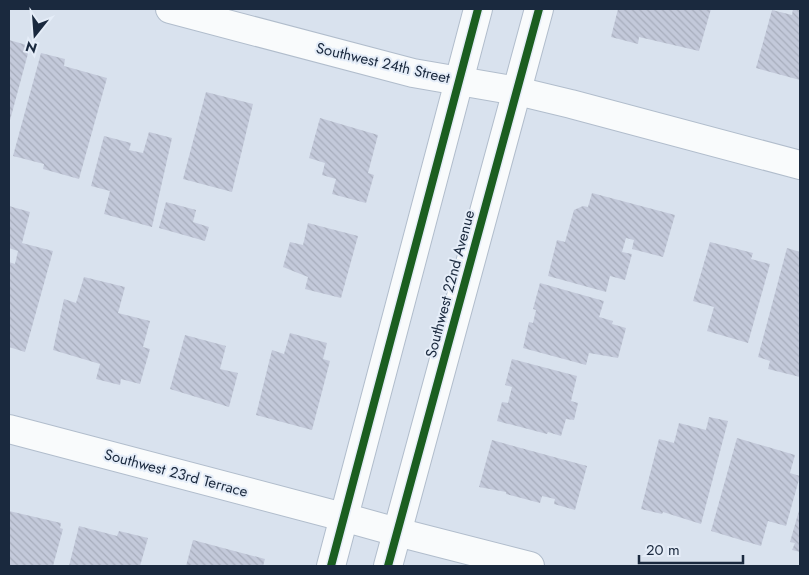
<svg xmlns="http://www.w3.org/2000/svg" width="809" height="575" viewBox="0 0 809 575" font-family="Jost,sans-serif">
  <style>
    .building { fill: url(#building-back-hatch) }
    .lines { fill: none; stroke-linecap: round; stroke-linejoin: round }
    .minor-casing { stroke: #b1bdcc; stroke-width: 30 }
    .major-casing { stroke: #b1bdcc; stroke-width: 30 }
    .minor { stroke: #f9fbfc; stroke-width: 28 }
    .major { stroke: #f9fbfc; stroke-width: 28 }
    .cycleway-casing { stroke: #e5edf8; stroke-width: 11 }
    .cycleway { stroke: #1b5e20; stroke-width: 8 }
    .labels { text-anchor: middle; stroke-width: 4; stroke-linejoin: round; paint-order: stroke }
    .street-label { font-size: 15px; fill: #1a293e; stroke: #e5edf8 }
  </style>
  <defs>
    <pattern id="building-back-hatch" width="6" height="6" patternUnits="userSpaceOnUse" patternTransform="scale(1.25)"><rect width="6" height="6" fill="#c3c9da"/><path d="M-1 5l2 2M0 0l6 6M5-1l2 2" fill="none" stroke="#a7adbc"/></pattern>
  </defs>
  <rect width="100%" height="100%" fill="#d9e2ee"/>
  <!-- building -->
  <g class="building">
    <polygon points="618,9 711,9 699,51 639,37 638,44 611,37"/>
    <polygon points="793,9 800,9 800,80 756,68 772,10 792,15"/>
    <polygon points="9,40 30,46 9,124"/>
    <polygon points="41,53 65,59 64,66 107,78 79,179 43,169 44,164 13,156"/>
    <polygon points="206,92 253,104 232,192 183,179"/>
    <polygon points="320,118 378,135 368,173 374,175 366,203 332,194 336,179 322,175 325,163 309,158"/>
    <polygon points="149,132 172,138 152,227 104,214 110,191 91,186 104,136 131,143 129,150 143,153"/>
    <polygon points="592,193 675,215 663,257 632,249 634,240 626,238 622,252 632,254 625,280 610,276 606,292 548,276 557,240 565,242 574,210 583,206 588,207"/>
    <polygon points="166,202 196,210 193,222 209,227 205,241 159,228"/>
    <polygon points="9,206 30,212 22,243 53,251 25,352 9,347 9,262 15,264 18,251 9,248"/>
    <polygon points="308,223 358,236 341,298 305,289 308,277 283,267 290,242 303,245"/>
    <polygon points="710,242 753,253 751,259 770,264 748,343 707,331 714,307 693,301"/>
    <polygon points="787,248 800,252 800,377 768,369 770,361 758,357"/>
    <polygon points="84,277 125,287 118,313 150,321 143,347 150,349 140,384 121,379 120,385 96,379 100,364 53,350 64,299 76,303"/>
    <polygon points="540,283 604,301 599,317 613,321 612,324 626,328 618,358 589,353 586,365 523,348 529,322 533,323 536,310 533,309"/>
    <polygon points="290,333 327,343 323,359 330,361 312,430 256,415 272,350 284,354"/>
    <polygon points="185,335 226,346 220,369 238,373 229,407 170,389"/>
    <polygon points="512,359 577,376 571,401 578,403 574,420 566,419 561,436 548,432 547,434 497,421 502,402 508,403 512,387 505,385"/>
    <polygon points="709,417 728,421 701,524 663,512 662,514 641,509 659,439 674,443 679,423 706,430"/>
    <polygon points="737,438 795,455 790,473 800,476 786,526 768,521 761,546 711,531"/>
    <polygon points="492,440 587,466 575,510 554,504 555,499 542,496 540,503 506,494 506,492 479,487"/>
    <polygon points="800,507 800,552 792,550 795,543 790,542"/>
    <polygon points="9,511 61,523 60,528 63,529 53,566 9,566"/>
    <polygon points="79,526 117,536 119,531 148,538 140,566 69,566"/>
    <polygon points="193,540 265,559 263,566 186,566"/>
  </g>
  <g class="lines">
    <defs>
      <g id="minor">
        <polyline points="170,9 413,73 517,91 571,104 800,165"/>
        <polyline points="9,429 343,517"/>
        <polyline points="397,532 530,566"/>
      </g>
      <g id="major">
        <polyline points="343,517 397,532"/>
        <polyline points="331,566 478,9"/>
        <polyline points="388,566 539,9"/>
      </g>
    </defs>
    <!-- minor casing -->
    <use href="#minor" class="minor-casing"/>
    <!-- major casing -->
    <use href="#major" class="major-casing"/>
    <!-- minor -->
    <use href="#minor" class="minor"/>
    <!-- major -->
    <use href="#major" class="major"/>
    <defs>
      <g id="cycleway">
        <polyline points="331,566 478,9"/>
        <polyline points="388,566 539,9"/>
      </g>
    </defs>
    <!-- cycleway casing -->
    <use href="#cycleway" class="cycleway-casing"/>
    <!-- cycleway -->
    <use href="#cycleway" class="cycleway"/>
  </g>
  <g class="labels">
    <!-- street labels -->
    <g class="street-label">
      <text transform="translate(383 63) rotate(13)" y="5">Southwest 24th Street</text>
      <text transform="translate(450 284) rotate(-75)" y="5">Southwest 22nd Avenue</text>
      <text transform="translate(176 473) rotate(15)" y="5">Southwest 23rd Terrace</text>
    </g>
  </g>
  <!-- border -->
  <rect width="809" height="575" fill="none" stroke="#1a293e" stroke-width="20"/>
  <!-- north arrow -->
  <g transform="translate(35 35) rotate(197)" stroke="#e5edf8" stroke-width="4" paint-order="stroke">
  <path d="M0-4L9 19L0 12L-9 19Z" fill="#1a293e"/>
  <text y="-8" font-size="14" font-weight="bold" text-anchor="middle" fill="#1a293e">N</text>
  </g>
  <!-- scale -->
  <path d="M639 555v8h104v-8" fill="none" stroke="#1a293e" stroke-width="2.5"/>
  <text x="646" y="555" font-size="15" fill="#1a293e" stroke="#e5edf8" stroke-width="4" paint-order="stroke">20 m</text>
</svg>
